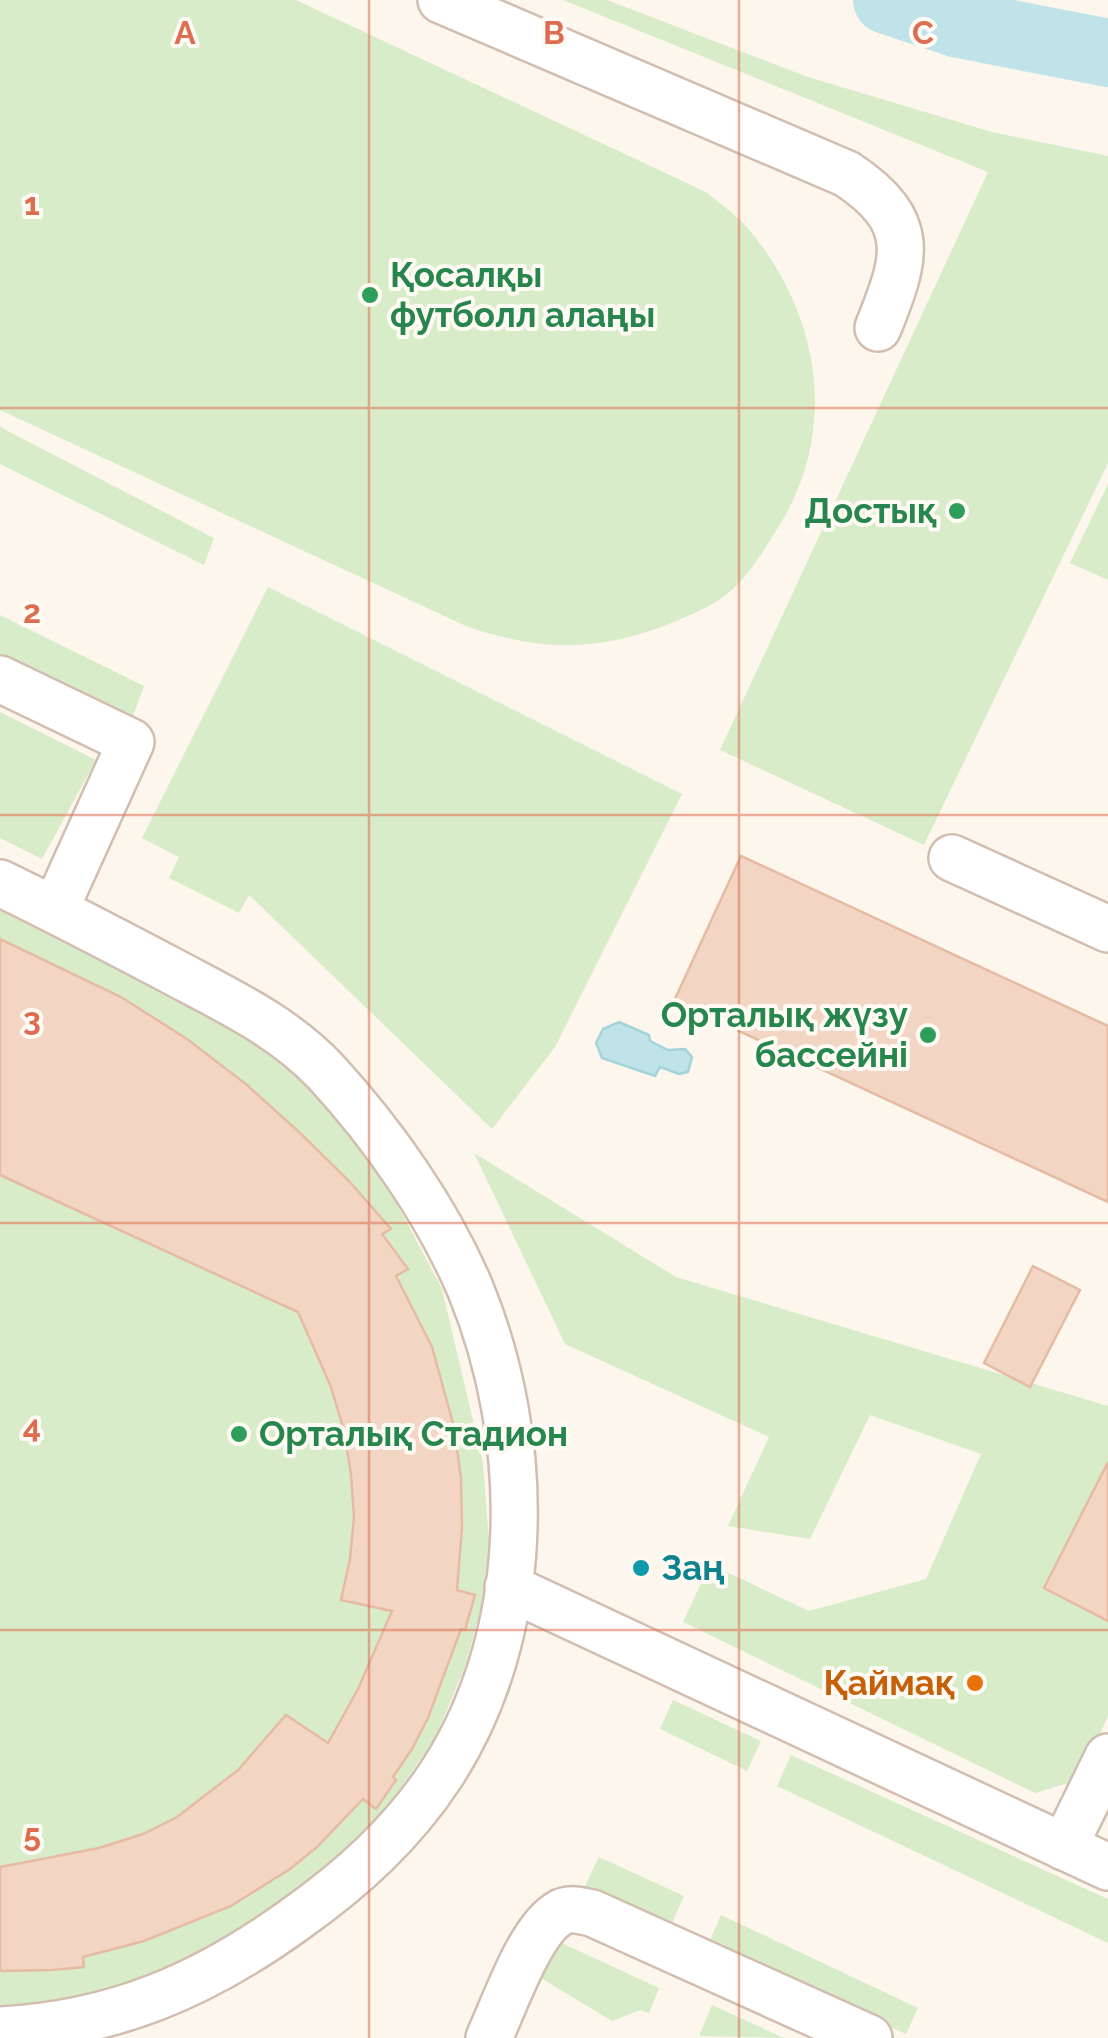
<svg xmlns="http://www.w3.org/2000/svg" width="1108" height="2038" viewBox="0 0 1108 2038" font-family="Raleway,sans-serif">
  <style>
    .green { fill: #d8ecc9 }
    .water { fill: #bfe3e8; stroke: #a5d3da; stroke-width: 2.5 }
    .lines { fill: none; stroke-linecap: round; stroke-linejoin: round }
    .river { stroke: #bfe3e8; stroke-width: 68 }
    .building { fill: #f3d5c3; stroke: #e6bba3; stroke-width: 2.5 }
    .minor-casing { stroke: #d1beb0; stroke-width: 50 }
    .minor { stroke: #fff; stroke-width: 45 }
    .grid { fill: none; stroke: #dc6d51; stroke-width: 2.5; stroke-opacity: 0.55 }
    .leisure-dot { fill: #2e9e5b; stroke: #fffaf3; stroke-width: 4 }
    .culture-dot { fill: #0f9aa8; stroke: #fffaf3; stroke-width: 4 }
    .food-dot { fill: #e8710a; stroke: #fffaf3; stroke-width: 4 }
    .labels { text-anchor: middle; stroke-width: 8; stroke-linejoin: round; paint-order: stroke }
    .leisure-label { font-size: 35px; font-weight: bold; fill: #27864d; stroke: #fffaf3; text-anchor: start }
    .culture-label { font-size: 35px; font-weight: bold; fill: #0d838f; stroke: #fffaf3; text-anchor: start }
    .food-label { font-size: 35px; font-weight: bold; fill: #c56008; stroke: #fffaf3; text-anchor: end }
    .grid-label { font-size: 32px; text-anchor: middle; font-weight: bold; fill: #dc6d51; stroke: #fffaf3; stroke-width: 8; stroke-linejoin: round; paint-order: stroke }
  </style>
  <rect width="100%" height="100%" fill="#fdf6ec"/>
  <!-- green -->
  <g class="green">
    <path d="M 0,0 L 296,0 L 706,192 C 721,204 739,217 751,232 C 823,320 839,437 774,534 C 762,553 750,573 733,589 C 717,604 695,613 674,622 C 600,652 543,652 468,627 L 0,410 Z"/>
    <polygon points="563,0 607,0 808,77 992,132 1108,156 1108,463 924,845 720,750 988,172"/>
    <polygon points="0,427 214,538 204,565 0,464"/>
    <polygon points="1108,484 1108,580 1070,563"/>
    <polygon points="268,587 682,794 555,1047 492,1129 249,895 239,913 169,878 179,857 142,838"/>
    <polygon points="0,615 144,686 132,719 0,657"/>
    <polygon points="0,712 96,760 42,859 0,838"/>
    <polygon points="0,906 262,1037 365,1143 442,1289 483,1463 489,1542 482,1605 465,1667 435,1738 372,1830 259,1924 151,1983 0,2016"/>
    <polygon points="474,1153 676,1277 1108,1406 1108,1716 1079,1780 1035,1793 683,1622 710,1564 809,1611 926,1579 981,1454 870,1415 810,1539 728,1526 769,1437 565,1344"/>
    <polygon points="673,1700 761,1741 747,1771 660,1729"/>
    <polygon points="791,1755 1108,1899 1108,1943 777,1786"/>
    <polygon points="599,1857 684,1896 670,1927 584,1888"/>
    <polygon points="721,1915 918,2008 906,2034 708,1945"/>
    <polygon points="551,1938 659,1988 649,2013 640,2010 612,2021 536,1975"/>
    <polygon points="712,2005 784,2038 699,2036"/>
  </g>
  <!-- water -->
  <polygon class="water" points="619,1022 649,1035 650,1041 668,1050 685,1049 692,1057 688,1072 679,1074 660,1067 655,1076 602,1058 596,1043 603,1029"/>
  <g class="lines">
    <!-- river -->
    <polyline class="river" points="887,0 959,24 1108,53"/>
  </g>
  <!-- building -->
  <g class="building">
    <polygon points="741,856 1108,1026 1108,1202 674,1001"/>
    <polygon points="0,939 121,997 187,1039 247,1085 299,1132 349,1181 391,1229 382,1234 408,1269 396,1276 432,1347 454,1427 461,1478 462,1527 457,1590 475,1595 465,1630 461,1629 428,1718 412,1749 393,1777 396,1780 376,1809 363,1799 317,1847 290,1869 231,1906 144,1941 83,1957 84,1967 52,1970 0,1971 0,1867 99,1848 143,1834 177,1817 238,1770 286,1715 328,1743 358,1689 392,1611 341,1600 350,1559 354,1517 351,1474 344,1431 331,1387 298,1312 0,1175"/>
    <polygon points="1033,1266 1080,1290 1030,1387 984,1363"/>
    <polygon points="1108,1462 1108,1621 1044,1588"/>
  </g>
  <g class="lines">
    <defs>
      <g id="minor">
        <path d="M 441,0 L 847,174 C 919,222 906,258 878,328"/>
        <polyline points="0,679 131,742 55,910"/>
        <polyline points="952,858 1108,929"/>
        <path d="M 0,883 C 58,911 115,941 172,971 C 226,1000 283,1026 326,1072 C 383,1134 437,1211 470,1288 C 533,1441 533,1632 442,1773 C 403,1833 352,1879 294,1920 C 202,1986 114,2024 0,2030"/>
        <polyline points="508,1587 1108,1867"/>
        <polyline points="1064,1847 1108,1757"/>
        <path d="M 489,2038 C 504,2006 530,1929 560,1913 C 570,1907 581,1911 592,1913 L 869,2038"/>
      </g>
    </defs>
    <!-- minor casing -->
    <use href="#minor" class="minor-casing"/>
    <!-- minor -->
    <use href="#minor" class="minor"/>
  </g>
  <!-- grid -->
  <path class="grid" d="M 369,0 L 369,2038M 739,0 L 739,2038M 0,408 L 1108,408M 0,815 L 1108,815M 0,1223 L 1108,1223M 0,1630 L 1108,1630"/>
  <!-- markers -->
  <g class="leisure-dot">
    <circle cx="370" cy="295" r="10"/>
    <circle cx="957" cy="511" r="10"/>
    <circle cx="928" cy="1035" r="10"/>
    <circle cx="239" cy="1434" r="10"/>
  </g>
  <circle class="culture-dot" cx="641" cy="1568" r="10"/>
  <circle class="food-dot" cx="975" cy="1683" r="10"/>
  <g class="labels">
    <!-- leisure labels -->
    <g class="leisure-label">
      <text x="390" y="287">Қосалқы<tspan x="390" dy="40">футболл алаңы</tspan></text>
      <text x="937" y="523" text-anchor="end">Достық</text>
      <text x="908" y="1027" text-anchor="end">Орталық жүзу<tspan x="908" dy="40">бассейні</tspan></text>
      <text x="259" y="1446">Орталық Стадион</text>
    </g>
    <!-- culture labels -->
    <g class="culture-label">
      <text x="661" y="1580">Заң</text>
    </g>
    <!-- food labels -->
    <g class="food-label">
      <text x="955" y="1695">Қаймақ</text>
    </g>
  </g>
  <g class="grid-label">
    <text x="185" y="44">A</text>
    <text x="554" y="44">B</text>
    <text x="923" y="44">C</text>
    <text x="32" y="215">1</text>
    <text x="32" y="623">2</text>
    <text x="32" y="1030">3</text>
    <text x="32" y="1438">4</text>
    <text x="32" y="1846">5</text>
  </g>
</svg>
